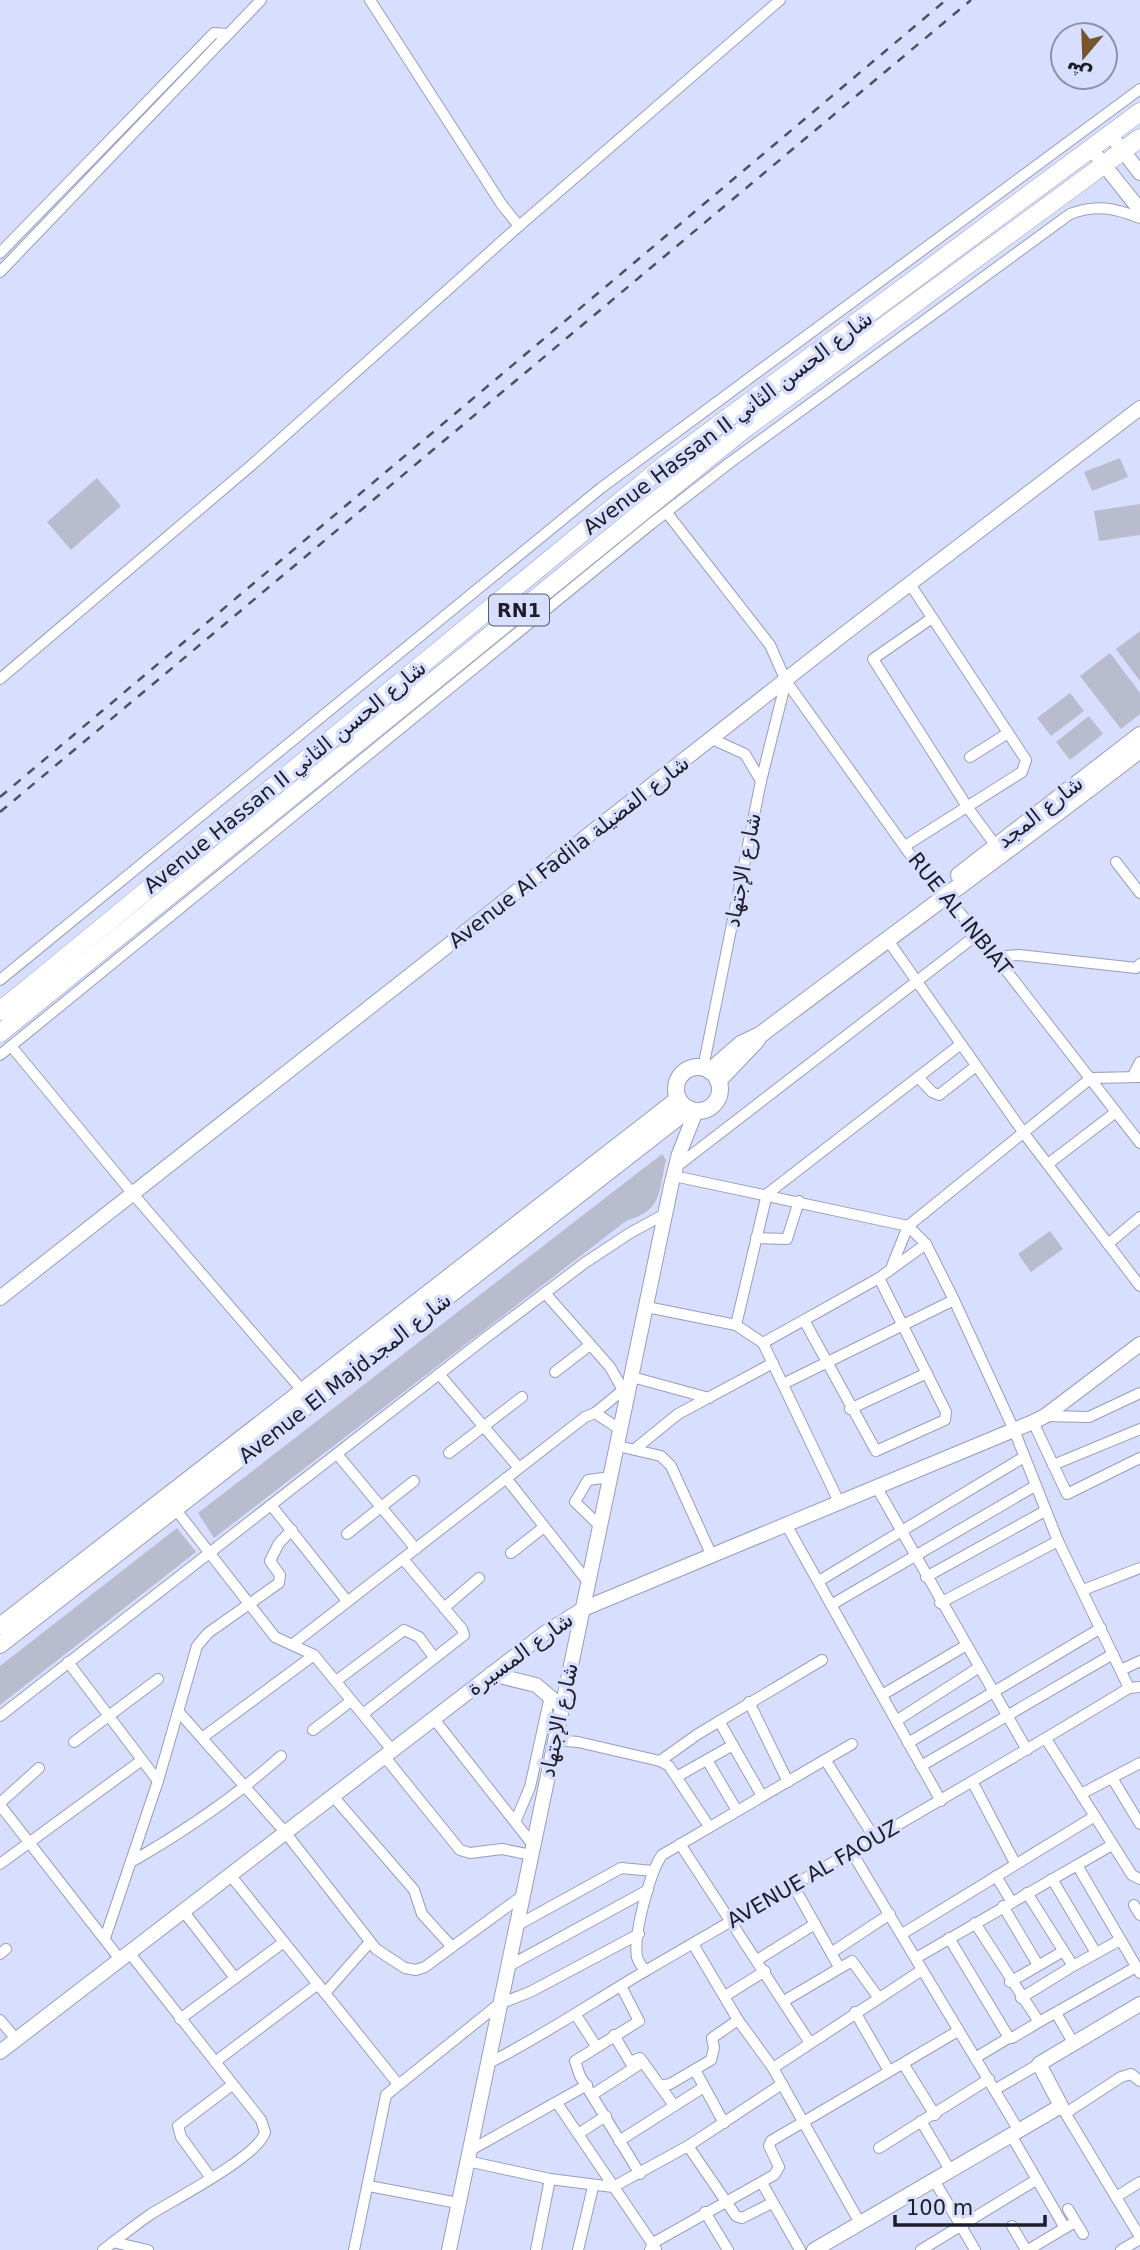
<svg xmlns="http://www.w3.org/2000/svg" width="1140" height="2250" viewBox="0 0 1140 2250" font-family="'DejaVu Sans','Noto Naskh Arabic',sans-serif">
  <style>
    .green { fill: #b9bccf }
    .lines { fill: none; stroke-linecap: round; stroke-linejoin: round }
    .minor-casing { stroke: #999ebc; stroke-width: 12 }
    .tertiary-casing { stroke: #999ebc; stroke-width: 16 }
    .secondary-casing { stroke: #999ebc; stroke-width: 18 }
    .primary-casing { stroke: #999ebc; stroke-width: 19 }
    .minor { stroke: #fff; stroke-width: 10 }
    .tertiary { stroke: #fff; stroke-width: 14 }
    .secondary { stroke: #fff; stroke-width: 16 }
    .primary { stroke: #fff; stroke-width: 18 }
    .rail { stroke: #4d5061; stroke-width: 2.5; stroke-dasharray: 9 9; stroke-linecap: butt }
    .labels { text-anchor: middle; stroke-width: 7; stroke-linejoin: round; paint-order: stroke }
    .shield { fill: #d8defd; stroke: #555869; stroke-width: 2 }
    .shield-label { font-size: 19px; font-weight: bold; fill: #1d1e2a }
    .street-label { font-size: 21px; fill: #1d1e2a; stroke: #d8defd }
  </style>
  <rect width="100%" height="100%" fill="#d8defd"/>
  <!-- green -->
  <g class="green">
    <polygon points="1120,458 1128,477 1092,491 1084,472"/>
    <polygon points="97,478 121,506 71,550 47,522"/>
    <polygon points="1140,504 1140,535 1099,541 1094,511"/>
    <polygon points="1140,631 1140,681 1116,649"/>
    <polygon points="1110,653 1140,693 1140,714 1121,729 1080,676"/>
    <polygon points="1070,693 1084,711 1051,736 1037,718"/>
    <polygon points="1089,716 1103,734 1070,760 1056,742"/>
    <path d="M 662,1154 L 666,1160 C 658,1193 663,1210 626,1221 L 214,1538 L 198,1513 Z"/>
    <polygon points="1050,1231 1063,1249 1031,1272 1018,1254"/>
    <polygon points="177,1528 196,1552 0,1705 0,1666"/>
  </g>
  <g class="lines">
    <defs>
      <g id="minor">
        <polyline points="370,0 502,205 519,226"/>
        <polyline points="0,253 214,33 227,34"/>
        <polyline points="0,272 261,0"/>
        <polyline points="667,513 770,645 786,681 761,781 703,1068"/>
        <polyline points="932,618 873,659 968,808 996,846"/>
        <polyline points="0,679 254,463 519,226 780,0"/>
        <polyline points="786,681 912,857 978,934 1140,1143"/>
        <polyline points="712,739 745,754 761,781"/>
        <polyline points="970,757 1008,733"/>
        <polyline points="905,846 1022,772 1026,760 910,584"/>
        <polyline points="1116,862 1140,893"/>
        <polyline points="887,939 1023,1132 1140,1286"/>
        <polyline points="996,957 1019,955 1136,968 1140,964"/>
        <polyline points="0,980 601,488 1140,89"/>
        <polyline points="11,1046 133,1194 307,1396"/>
        <path d="M 0,1055 L 651,524 L 732,461 L 1070,214 C 1096,204 1115,208 1140,218"/>
        <polyline points="1133,1076 1140,1062"/>
        <polyline points="918,1077 932,1092 939,1095 976,1066"/>
        <polyline points="1048,1164 1116,1112"/>
        <polyline points="676,1167 978,934"/>
        <polyline points="674,1176 908,1226 926,1244 954,1300 1014,1430 1058,1541 1129,1688"/>
        <polyline points="756,1238 787,1239 799,1201"/>
        <polyline points="1108,1244 1140,1217"/>
        <polyline points="892,1266 908,1226 1091,1078 1140,1077"/>
        <polyline points="545,1293 610,1367 623,1390"/>
        <polyline points="647,1307 736,1325 763,1343 840,1504"/>
        <polyline points="805,1322 876,1451 945,1420 946,1412 879,1278"/>
        <polyline points="736,1325 767,1194 961,1044"/>
        <polyline points="763,1343 879,1278 926,1244"/>
        <polyline points="555,1372 590,1345"/>
        <polyline points="439,1374 519,1468"/>
        <polyline points="632,1377 709,1398"/>
        <polyline points="783,1384 954,1300"/>
        <polyline points="850,1409 927,1373"/>
        <polyline points="595,1413 623,1390 630,1390"/>
        <polyline points="1045,1416 1089,1417 1140,1393"/>
        <polyline points="1033,1422 1067,1494 1140,1458"/>
        <polyline points="618,1446 661,1456 671,1466 712,1556"/>
        <polyline points="635,1449 678,1414 773,1363"/>
        <polyline points="449,1453 522,1397"/>
        <polyline points="337,1454 416,1549"/>
        <polyline points="1053,1465 1140,1429"/>
        <polyline points="506,1478 588,1582"/>
        <polyline points="877,1488 1027,1750"/>
        <polyline points="271,1505 347,1601"/>
        <polyline points="173,1506 275,1637 314,1655 392,1750"/>
        <polyline points="600,1526 575,1502 588,1480 611,1477"/>
        <polyline points="787,1526 941,1801"/>
        <polyline points="347,1534 414,1481"/>
        <polyline points="511,1553 544,1527"/>
        <polyline points="926,1577 1045,1511"/>
        <polyline points="819,1581 1024,1457"/>
        <polyline points="1083,1590 1140,1568"/>
        <polyline points="940,1603 1058,1541"/>
        <polyline points="831,1605 1035,1486"/>
        <polyline points="444,1608 479,1578"/>
        <polyline points="293,1644 585,1417 595,1413 621,1430"/>
        <polyline points="68,1662 158,1781"/>
        <polyline points="1121,1670 1140,1661"/>
        <polyline points="336,1681 404,1630 419,1637 433,1656"/>
        <polyline points="882,1695 965,1646"/>
        <polyline points="749,1702 788,1782"/>
        <polyline points="178,1711 285,1832 376,1949 405,1968 416,1970 425,1967 452,1947"/>
        <polyline points="363,1714 464,1635 462,1629 403,1559"/>
        <polyline points="0,1716 488,1336 586,1262 630,1233 665,1214"/>
        <polyline points="434,1719 533,1845"/>
        <polyline points="719,1721 762,1796"/>
        <polyline points="896,1721 978,1668"/>
        <polyline points="313,1730 351,1701"/>
        <polyline points="202,1738 314,1655"/>
        <polyline points="1046,1739 1132,1875 1140,1879"/>
        <polyline points="555,1740 578,1742 660,1761 669,1766 708,1825"/>
        <polyline points="74,1742 158,1679"/>
        <polyline points="908,1743 1101,1628"/>
        <polyline points="384,1756 460,1850 470,1853 502,1849 531,1855"/>
        <polyline points="707,1760 736,1809"/>
        <polyline points="660,1761 698,1734 822,1660"/>
        <polyline points="826,1761 874,1837"/>
        <polyline points="921,1766 1113,1654"/>
        <polyline points="678,1776 733,1745"/>
        <polyline points="1112,1778 1140,1824"/>
        <polyline points="973,1783 1015,1863"/>
        <polyline points="1081,1794 1140,1763"/>
        <polyline points="332,1795 414,1890 422,1914 452,1947 522,1896"/>
        <polyline points="0,1803 39,1768"/>
        <polyline points="0,1805 119,1958"/>
        <polyline points="516,1820 530,1787 550,1696"/>
        <polyline points="680,1844 810,2043"/>
        <polyline points="851,1851 1019,2131"/>
        <path d="M 131,1862 C 185,1831 235,1797 281,1756"/>
        <polyline points="0,1864 142,1760"/>
        <polyline points="1077,1865 1140,1973"/>
        <polyline points="231,1876 398,2084"/>
        <polyline points="996,1876 1011,1901"/>
        <polyline points="1052,1879 1096,1953"/>
        <polyline points="793,1885 839,1967"/>
        <polyline points="1027,1893 1073,1966 1120,1940"/>
        <polyline points="1134,1905 1140,1915"/>
        <polyline points="1003,1906 1038,1965"/>
        <polyline points="184,1912 235,1978"/>
        <polyline points="975,1923 1039,2022 1136,1967"/>
        <polyline points="516,1926 621,1868 653,1871"/>
        <polyline points="902,1934 1095,1816"/>
        <polyline points="105,1938 158,1781 197,1646 208,1633 279,1583 280,1575 270,1561 279,1543 292,1530"/>
        <polyline points="949,1938 1008,2036 1012,2038 1039,2022"/>
        <polyline points="693,1944 738,2020 773,2068 860,2223"/>
        <polyline points="831,1953 890,1914"/>
        <polyline points="0,1954 6,1949"/>
        <polyline points="916,1958 1112,1845"/>
        <polyline points="757,1960 815,1924"/>
        <polyline points="507,1967 648,1890"/>
        <path d="M 645,1971 C 642,1966 638,1962 637,1957 C 633,1935 650,1872 662,1855 L 852,1744"/>
        <polyline points="1010,1982 1062,1952"/>
        <polyline points="621,1986 639,2021 575,2061 580,2076 640,2174"/>
        <polyline points="325,1993 370,1942"/>
        <polyline points="725,1996 765,1971"/>
        <polyline points="1021,1998 1073,1966"/>
        <polyline points="784,2001 852,1961 878,1997"/>
        <polyline points="855,2012 889,2071"/>
        <polyline points="1056,2013 1074,2044"/>
        <polyline points="576,2015 596,2046"/>
        <polyline points="180,2019 284,1942"/>
        <polyline points="0,2020 16,2039"/>
        <polyline points="614,2035 630,2062 640,2058 673,2104"/>
        <polyline points="975,2058 1010,2037"/>
        <polyline points="215,2062 318,1984"/>
        <path d="M 487,2064 C 543,2036 594,2001 647,1970 C 808,1876 970,1785 1129,1688 L 1140,1687"/>
        <polyline points="904,2065 935,2115"/>
        <polyline points="773,2068 922,1970"/>
        <polyline points="695,2070 724,2123"/>
        <polyline points="660,2086 670,2084 711,2060 714,2048 712,2038 738,2020"/>
        <polyline points="996,2089 1039,2064"/>
        <polyline points="592,2095 643,2062"/>
        <polyline points="557,2103 656,2249"/>
        <polyline points="1061,2106 1140,2237"/>
        <polyline points="1066,2113 1121,2077 1131,2074 1140,2081"/>
        <polyline points="921,2121 950,2170"/>
        <polyline points="578,2134 606,2116"/>
        <polyline points="1011,2135 1065,2228"/>
        <polyline points="619,2141 704,2087"/>
        <polyline points="688,2146 736,2216 742,2218 772,2203"/>
        <polyline points="879,2148 989,2079"/>
        <polyline points="469,2151 587,2085"/>
        <polyline points="467,2161 550,2179 613,2187 688,2146 782,2084"/>
        <polyline points="211,2178 181,2137 178,2126 232,2085"/>
        <polyline points="934,2180 975,2250"/>
        <polyline points="762,2183 800,2250"/>
        <polyline points="369,2186 458,2203"/>
        <polyline points="1116,2197 1140,2182"/>
        <polyline points="1068,2209 1083,2234"/>
        <polyline points="705,2212 728,2250"/>
        <polyline points="1012,2226 1026,2250"/>
        <polyline points="113,2242 148,2250"/>
        <path d="M 103,2250 C 119,2238 135,2225 151,2214 C 175,2199 259,2156 265,2132 L 261,2120 L 128,1951"/>
        <polyline points="354,2250 386,2095 499,2004 530,1992 639,1934"/>
        <polyline points="536,2250 550,2179"/>
        <polyline points="578,2250 593,2187"/>
        <polyline points="650,2250 653,2243 774,2175 779,2167 769,2146 771,2141 958,2031"/>
        <polyline points="921,2250 1036,2180"/>
        <polyline points="1028,2250 1075,2222"/>
        <polyline points="1121,2250 1140,2239"/>
      </g>
      <g id="tertiary">
        <polyline points="1110,134 1140,173"/>
        <polyline points="1097,156 1140,210"/>
        <polyline points="0,1298 840,637 1140,408"/>
        <polyline points="491,1674 536,1685 562,1707"/>
        <polyline points="0,2052 545,1633 583,1609 1033,1422 1045,1416 1140,1344"/>
        <polyline points="449,2250 671,1186 679,1154 696,1111"/>
        <polyline points="814,2250 1061,2106 1039,2064 1140,2004"/>
      </g>
      <g id="secondary">
        <polyline points="959,875 1140,735"/>
        <circle cx="698" cy="1089" r="22"/>
        <path d="M 710,1071 L 741,1044 L 760,1035 C 887,939 1014,847 1140,750"/>
        <polyline points="718,1081 757,1040"/>
        <polyline points="0,1626 678,1099"/>
        <polyline points="0,1645 689,1109"/>
      </g>
      <g id="primary">
        <polyline points="0,1011 667,463 1140,112"/>
        <polyline points="0,1033 743,430 1140,138"/>
      </g>
    </defs>
    <!-- minor casing -->
    <use href="#minor" class="minor-casing"/>
    <!-- tertiary casing -->
    <use href="#tertiary" class="tertiary-casing"/>
    <!-- secondary casing -->
    <use href="#secondary" class="secondary-casing"/>
    <!-- primary casing -->
    <use href="#primary" class="primary-casing"/>
    <!-- minor -->
    <use href="#minor" class="minor"/>
    <!-- tertiary -->
    <use href="#tertiary" class="tertiary"/>
    <!-- secondary -->
    <use href="#secondary" class="secondary"/>
    <!-- primary -->
    <use href="#primary" class="primary"/>
    <!-- rail -->
    <g class="rail">
      <polyline points="0,797 946,0"/>
      <polyline points="0,812 971,0"/>
    </g>
  </g>
  <g class="labels">
    <!-- shield labels -->
    <rect class="shield" x="489" y="594.5" width="60" height="31" rx="5"/>
    <g class="shield-label">
      <text x="519" y="617">RN1</text>
    </g>
    <!-- street labels -->
    <g class="street-label">
      <text transform="translate(728 423) rotate(-37)" y="7">Avenue Hassan II شارع الحسن الثاني</text>
      <text transform="translate(285 777) rotate(-39)" y="7">Avenue Hassan II شارع الحسن الثاني</text>
      <text transform="translate(1040 812) rotate(-38)" y="7">شارع المجد</text>
      <text transform="translate(569 852) rotate(-38)" y="7">Avenue Al Fadila شارع الفضيلة</text>
      <text transform="translate(743 870) rotate(-79)" y="7">شارع الإجتهاد</text>
      <text transform="translate(960 914) rotate(51)" y="7">RUE AL INBIAT</text>
      <text transform="translate(345 1378) rotate(-38)" y="7">Avenue El Majdشارع المجد</text>
      <text transform="translate(520 1654) rotate(-36)" y="7">شارع المسيرة</text>
      <text transform="translate(559 1720) rotate(-78)" y="7">شارع الإجتهاد</text>
      <text transform="translate(813 1874) rotate(-30)" y="7">AVENUE AL FAOUZ</text>
    </g>
  </g>
  <!-- north arrow -->
  <g transform="translate(1084 56) rotate(199)"><circle r="33" fill="#d8defd" stroke="#8d91a9" stroke-width="2"/>
  <path d="M0-5L12 26L0 18L-12 26Z" fill="#77542d"/>
  <text y="-10" font-size="19" font-weight="bold" text-anchor="middle" fill="#1d1e2a">ش</text>
  </g>
  <!-- scale -->
  <path d="M895 2215v10h150v-10" fill="none" stroke="#1d1e2a" stroke-width="3.5"/>
  <text x="906" y="2215" font-size="21" fill="#1d1e2a" stroke="#d8defd" stroke-width="5" paint-order="stroke">100 m</text>
</svg>
